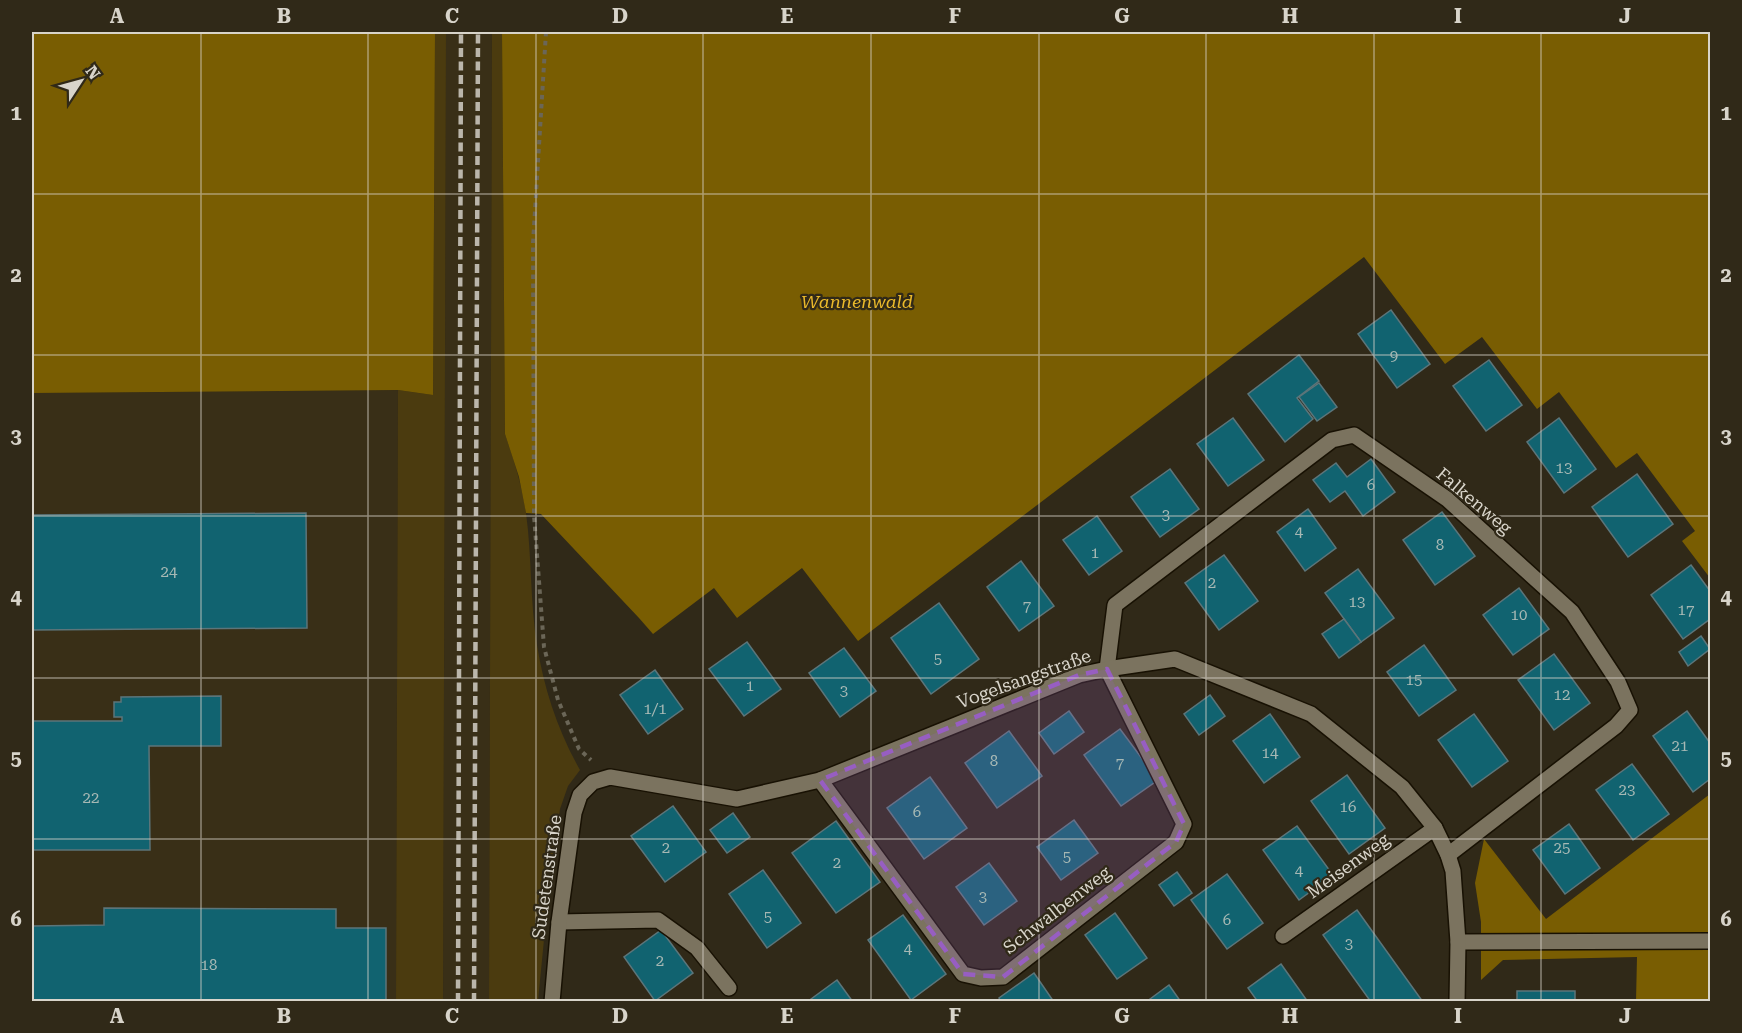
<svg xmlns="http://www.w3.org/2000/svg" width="1742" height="1033" viewBox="0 0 1742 1033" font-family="'Roboto Serif',serif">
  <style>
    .built { fill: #392f17 }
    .green { fill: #4b3b0f }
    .forest { fill: #795d02 }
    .building { fill: #116370; stroke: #5c757a; stroke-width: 1.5 }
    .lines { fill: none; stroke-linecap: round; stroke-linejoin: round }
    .minor-casing { stroke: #181103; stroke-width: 18 }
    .path { stroke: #6b6657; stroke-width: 4; stroke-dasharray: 4.5 4.5; stroke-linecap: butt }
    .minor { stroke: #7b735f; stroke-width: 15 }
    .rail { stroke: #bbb6ab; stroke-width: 4.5; stroke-dasharray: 9 4.5; stroke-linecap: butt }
    .marked { fill: #975ec2; fill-opacity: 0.2; stroke: #975ec2; stroke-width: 4.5; stroke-dasharray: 12 8; stroke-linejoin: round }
    .grid { fill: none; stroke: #d8d4ca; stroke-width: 1.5; stroke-opacity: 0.55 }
    .labels { text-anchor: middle; stroke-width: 4.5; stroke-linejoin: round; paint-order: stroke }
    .number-label { font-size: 15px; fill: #a6b8b4 }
    .park-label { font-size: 18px; font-style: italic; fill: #eab92b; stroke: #302918 }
    .street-label { font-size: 18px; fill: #d8d4ca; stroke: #302918 }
    .neatline { fill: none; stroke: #d8d4ca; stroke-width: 2 }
    .grid-label { font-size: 20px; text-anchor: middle; font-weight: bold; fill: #d8d4ca }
  </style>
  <rect width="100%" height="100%" fill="#302918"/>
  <!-- built -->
  <g class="built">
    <polygon points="446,32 492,32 489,1001 443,1002"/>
    <polygon points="398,390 396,1001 32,1001 32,393"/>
  </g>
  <!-- green -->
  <g class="green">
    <polygon points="435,32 446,32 443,1001 396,1002 398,390 433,395"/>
    <path d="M 492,32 L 502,32 L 505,434 C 514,460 522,486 526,513 C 532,557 530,602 537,645 C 544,689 558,731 580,770 L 568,786 L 560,809 L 546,919 L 538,1001 L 489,1002 Z"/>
  </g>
  <!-- forest -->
  <g class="forest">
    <polygon points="32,32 435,32 433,395 398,390 32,393"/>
    <polygon points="502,32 1710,32 1710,578 1682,541 1695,531 1637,453 1616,468 1559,392 1537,409 1482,337 1445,364 1364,257 858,641 802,568 737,618 714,588 653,634 639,618 541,514 526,513 519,477 505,434"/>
    <polygon points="1710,794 1710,1001 1636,1001 1637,957 1503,960 1481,980 1481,922 1475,883 1484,839 1546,919"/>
  </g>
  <!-- building -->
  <g class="building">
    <polygon points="1391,310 1430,364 1397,388 1358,334"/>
    <polygon points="1299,355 1319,381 1297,398 1313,419 1285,442 1248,394"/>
    <polygon points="1489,360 1522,405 1486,431 1453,386"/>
    <polygon points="1319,383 1337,407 1317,421 1299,397"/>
    <polygon points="1233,418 1264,460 1228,486 1197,444"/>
    <polygon points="1559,418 1596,469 1564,493 1527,442"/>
    <polygon points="1371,459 1395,492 1363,516 1345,491 1330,502 1313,480 1336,463 1347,477"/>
    <polygon points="1170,469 1199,509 1160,537 1131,497"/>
    <polygon points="1637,474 1673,524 1628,557 1592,507"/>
    <polygon points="1308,509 1336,548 1305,571 1277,532"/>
    <polygon points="1442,512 1475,556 1435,585 1403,540"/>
    <polygon points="306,513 307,628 32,630 32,515"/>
    <polygon points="1097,516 1122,551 1089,575 1063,540"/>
    <polygon points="1224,555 1258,601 1219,630 1185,583"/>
    <polygon points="1021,561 1054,606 1019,631 987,587"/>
    <polygon points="1691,565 1710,591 1710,619 1683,639 1651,595"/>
    <polygon points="1358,569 1394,618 1361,642 1325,593"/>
    <polygon points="1519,588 1549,629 1513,655 1483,615"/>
    <polygon points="939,603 979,659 931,694 891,638"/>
    <polygon points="1344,619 1361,642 1339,658 1322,634"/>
    <polygon points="1701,636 1710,649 1688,666 1679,652"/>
    <polygon points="747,642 781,689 744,716 709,669"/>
    <polygon points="1424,645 1456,690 1419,716 1387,672"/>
    <polygon points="844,648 876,691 840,717 809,673"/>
    <polygon points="1554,654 1590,703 1554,730 1518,680"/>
    <polygon points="655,670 683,709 648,734 620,695"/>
    <polygon points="1210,695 1225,716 1199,735 1184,714"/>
    <polygon points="221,696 221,746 149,746 150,850 32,850 32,721 122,721 122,717 114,717 114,702 121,702 121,697"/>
    <polygon points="1069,711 1084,732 1054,754 1039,733"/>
    <polygon points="1687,711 1710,743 1710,779 1693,792 1653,736"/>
    <polygon points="1270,714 1300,757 1264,783 1233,741"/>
    <polygon points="1474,714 1508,761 1472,787 1438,740"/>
    <polygon points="1120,729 1158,780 1121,806 1084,755"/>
    <polygon points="1009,731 1042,776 997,808 965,763"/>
    <polygon points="1632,764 1669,814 1633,840 1596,790"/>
    <polygon points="1347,775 1385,828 1349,854 1311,801"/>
    <polygon points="930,777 967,828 924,859 887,808"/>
    <polygon points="673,806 706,852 665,882 631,836"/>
    <polygon points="733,813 750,837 727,853 710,830"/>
    <polygon points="1074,820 1098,853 1061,880 1037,847"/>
    <polygon points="836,821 880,882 836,913 792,853"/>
    <polygon points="1569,824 1600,868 1565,894 1533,850"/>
    <polygon points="1297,826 1333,875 1299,900 1263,850"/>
    <polygon points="989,863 1017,901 984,925 956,887"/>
    <polygon points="763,870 801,923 767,948 729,894"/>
    <polygon points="1177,872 1192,893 1174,906 1159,885"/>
    <polygon points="1227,874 1263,923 1227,949 1191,900"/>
    <polygon points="104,908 336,909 336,928 386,928 386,1002 32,1002 32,926 104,925"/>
    <polygon points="1357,910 1423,1002 1371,1002 1323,935"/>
    <polygon points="1115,913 1147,958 1117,979 1085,935"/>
    <polygon points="903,915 946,974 911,1000 868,940"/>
    <polygon points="661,930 693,973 655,1001 624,957"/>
    <polygon points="1281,964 1308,1002 1258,1002 1248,988"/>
    <polygon points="1034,973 1054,1002 1001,1002 999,998"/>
    <polygon points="837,980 853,1002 807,1002"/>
    <polygon points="1169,985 1181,1002 1146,1002"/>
    <rect x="1517" y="991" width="58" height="11"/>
  </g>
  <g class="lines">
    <defs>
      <g id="minor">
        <polyline points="820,780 963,974 981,978 1003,977 1176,842 1184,824 1107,669 1115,605 1332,440 1354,435 1447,499 1572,612 1618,682 1630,710 1616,726 1448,855"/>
        <polyline points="559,922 658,920 697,948 729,988"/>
        <polyline points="1283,936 1435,828"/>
        <polyline points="1458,942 1710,941"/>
        <polyline points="552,1002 559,922 574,813 580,795 593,782 610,777 737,799 820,780 1079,675 1107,669 1175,659 1311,714 1402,787 1435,828 1448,855 1453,871 1458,942 1457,1002"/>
      </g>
    </defs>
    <!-- minor casing -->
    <use href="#minor" class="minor-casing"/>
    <!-- path -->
    <polyline class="path" points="546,32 533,243 534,515 544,647 558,700 579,749 591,760"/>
    <!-- minor -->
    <use href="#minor" class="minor"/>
    <!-- rail -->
    <g class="rail">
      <polyline points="458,1002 461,32"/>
      <polyline points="474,1002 478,32"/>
    </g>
  </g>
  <!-- marked area -->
  <path class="marked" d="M 1107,669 L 1184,824 L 1176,842 L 1003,977 L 963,974 L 820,780 L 1079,675 Z"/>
  <!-- grid -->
  <path class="grid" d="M 201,32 L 201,1002M 368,32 L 368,1002M 536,32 L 536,1002M 703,32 L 703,1002M 871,32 L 871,1002M 1039,32 L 1039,1002M 1206,32 L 1206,1002M 1374,32 L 1374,1002M 1541,32 L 1541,1002M 32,194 L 1710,194M 32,355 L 1710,355M 32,516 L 1710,516M 32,678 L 1710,678M 32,839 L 1710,839"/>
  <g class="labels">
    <!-- number labels -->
    <g class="number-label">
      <text x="1394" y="361">9</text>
      <text x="1564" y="473">13</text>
      <text x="1371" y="490">6</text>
      <text x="1166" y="520">3</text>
      <text x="1299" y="537">4</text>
      <text x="1440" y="550">8</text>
      <text x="1095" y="558">1</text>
      <text x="169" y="577">24</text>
      <text x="1212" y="588">2</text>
      <text x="1357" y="607">13</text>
      <text x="1027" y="611">7</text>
      <text x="1686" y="615">17</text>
      <text x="1519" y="620">10</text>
      <text x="938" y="664">5</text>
      <text x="1414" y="685">15</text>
      <text x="750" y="691">1</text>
      <text x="844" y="696">3</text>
      <text x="1562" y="700">12</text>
      <text x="655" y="714">1/1</text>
      <text x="1680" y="751">21</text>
      <text x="1270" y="758">14</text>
      <text x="994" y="766">8</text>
      <text x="1120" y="768">7</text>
      <text x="1627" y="795">23</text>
      <text x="91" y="803">22</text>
      <text x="1348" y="812">16</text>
      <text x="917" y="817">6</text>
      <text x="666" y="853">2</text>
      <text x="1562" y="853">25</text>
      <text x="1067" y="862">5</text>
      <text x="837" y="868">2</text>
      <text x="1299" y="876">4</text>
      <text x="983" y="902">3</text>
      <text x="768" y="922">5</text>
      <text x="1227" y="925">6</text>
      <text x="1349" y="949">3</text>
      <text x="908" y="954">4</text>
      <text x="660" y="966">2</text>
      <text x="209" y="970">18</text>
    </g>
    <!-- park labels -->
    <g class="park-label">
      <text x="857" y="308">Wannenwald</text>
    </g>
    <!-- street labels -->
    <g class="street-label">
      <text transform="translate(1474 501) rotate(40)" y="6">Falkenweg</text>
      <text transform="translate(1024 679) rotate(-20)" y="6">Vogelsangstraße</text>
      <text transform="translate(1348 866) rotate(-36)" y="6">Meisenweg</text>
      <text transform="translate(547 877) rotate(-82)" y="6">Sudetenstraße</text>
      <text transform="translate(1057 910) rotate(-38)" y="6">Schwalbenweg</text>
    </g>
  </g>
  <!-- border -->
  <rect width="1742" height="1033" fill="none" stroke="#302918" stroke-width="66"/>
  <!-- north arrow -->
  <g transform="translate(81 81) rotate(54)" stroke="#302918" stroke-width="4.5" paint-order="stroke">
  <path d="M0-4.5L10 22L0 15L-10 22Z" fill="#d8d4ca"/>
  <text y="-9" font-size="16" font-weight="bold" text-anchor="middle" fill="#d8d4ca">N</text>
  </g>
  <rect x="33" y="33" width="1676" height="967" class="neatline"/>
  <g class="grid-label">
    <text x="117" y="23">A</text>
    <text x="284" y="23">B</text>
    <text x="452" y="23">C</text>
    <text x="620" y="23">D</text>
    <text x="787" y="23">E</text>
    <text x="955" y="23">F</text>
    <text x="1122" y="23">G</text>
    <text x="1290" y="23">H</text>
    <text x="1458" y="23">I</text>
    <text x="1625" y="23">J</text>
    <text x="16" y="120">1</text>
    <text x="1726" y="120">1</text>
    <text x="16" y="282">2</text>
    <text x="1726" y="282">2</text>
    <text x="16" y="443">3</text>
    <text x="1726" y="443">3</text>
    <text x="16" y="604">4</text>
    <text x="1726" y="604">4</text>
    <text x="16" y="765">5</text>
    <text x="1726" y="765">5</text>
    <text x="16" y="926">6</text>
    <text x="1726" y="926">6</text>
    <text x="117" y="1023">A</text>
    <text x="284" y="1023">B</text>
    <text x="452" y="1023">C</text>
    <text x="620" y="1023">D</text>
    <text x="787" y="1023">E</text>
    <text x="955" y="1023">F</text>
    <text x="1122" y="1023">G</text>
    <text x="1290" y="1023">H</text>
    <text x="1458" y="1023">I</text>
    <text x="1625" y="1023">J</text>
  </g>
</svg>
